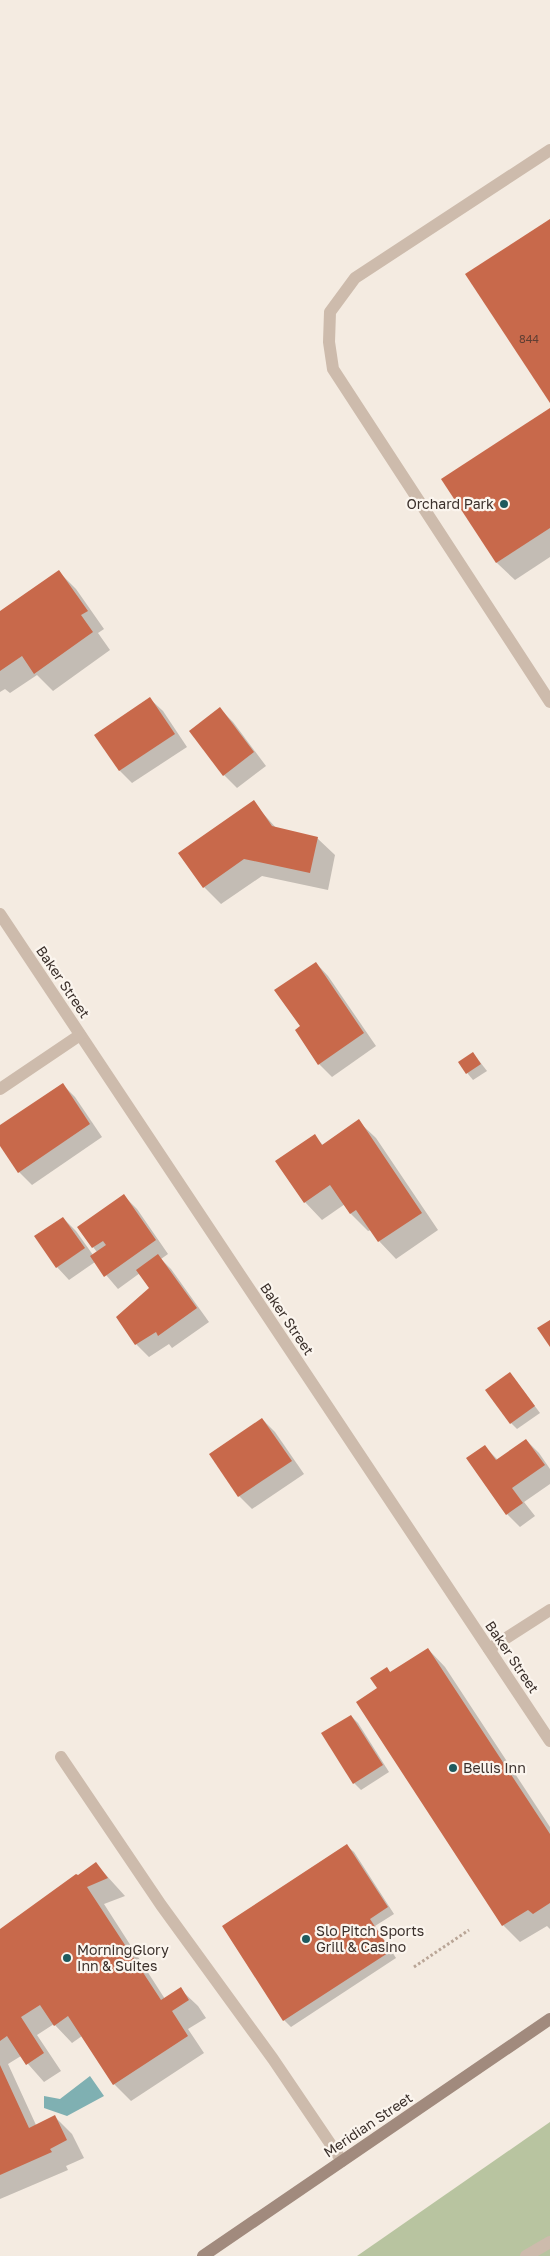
<svg xmlns="http://www.w3.org/2000/svg" width="550" height="2256" viewBox="0 0 550 2256" font-family="'Golos Text',sans-serif">
  <style>
    .green { fill: #b8c4a0 }
    .water { fill: #7fb0b2 }
    .shadow { fill: #0003 }
    .building { fill: #c8694b }
    .lines { fill: none; stroke-linecap: round; stroke-linejoin: round }
    .path { stroke: #b9a596; stroke-width: 3; stroke-dasharray: 2.5 2.5; stroke-linecap: butt }
    .service { stroke: #cdbbac; stroke-width: 12 }
    .minor { stroke: #cdbbac; stroke-width: 12 }
    .secondary { stroke: #a18a7d; stroke-width: 12 }
    .poi-dot { fill: #1f5a5e; stroke: #fbf5ee; stroke-width: 2 }
    .labels { text-anchor: middle; stroke-width: 4.5; stroke-linejoin: round; paint-order: stroke }
    .number-label { font-size: 11px; fill: #5e3e33 }
    .poi-label { font-size: 14px; fill: #3b302b; stroke: #fbf5ee; text-anchor: start }
    .street-label { font-size: 14px; fill: #3b302b; stroke: #fbf5ee }
  </style>
  <rect width="100%" height="100%" fill="#f4ebe1"/>
  <!-- green -->
  <polygon class="green" points="550,2122 550,2256 357,2256"/>
  <!-- water -->
  <polygon class="water" points="90,2076 104,2096 67,2116 44,2108 44,2096 60,2099"/>
  <!-- shadow -->
  <g class="shadow">
    <polygon points="550,409 550,557 515,580 497,563 443,480"/>
    <polygon points="59,572 76,589 104,629 98,633 110,650 53,691 37,675 10,693 5,689 0,692 0,613"/>
    <polygon points="150,699 163,711 187,747 132,783 120,771 96,735"/>
    <polygon points="220,709 233,722 266,766 237,788 224,775"/>
    <polygon points="253,802 277,829 317,838 335,855 328,890 262,876 221,904 204,887"/>
    <polygon points="316,963 328,976 376,1046 332,1077 319,1064 301,1027"/>
    <polygon points="473,1053 487,1071 473,1080 459,1063"/>
    <polygon points="62,1084 75,1097 102,1137 32,1185 19,1172 0,1144 0,1127"/>
    <polygon points="358,1121 376,1138 438,1230 396,1259 379,1241 371,1230 368,1231 351,1214 345,1204 322,1220 305,1202 314,1136 323,1145"/>
    <polygon points="124,1196 137,1209 168,1254 161,1259 171,1269 209,1322 172,1348 169,1344 149,1357 136,1344 151,1288 140,1273 118,1289 95,1262 69,1280 57,1267 63,1218 76,1231 93,1255 97,1252 93,1247"/>
    <polygon points="510,1373 540,1413 517,1429 511,1423"/>
    <polygon points="262,1419 275,1432 304,1474 252,1509 239,1496 211,1454"/>
    <polygon points="526,1440 539,1453 550,1469 550,1484 524,1502 535,1516 520,1527 507,1514 485,1447 498,1460"/>
    <polygon points="428,1649 445,1667 550,1827 550,1929 547,1926 520,1942 503,1925 379,1688 387,1668 391,1673"/>
    <polygon points="351,1716 358,1723 389,1772 361,1790 354,1783 323,1734"/>
    <polygon points="347,1846 354,1852 394,1914 375,1926 396,1958 291,2027 284,2020 223,1926"/>
    <polygon points="96,1864 125,1896 104,1904 165,1999 180,1989 198,2006 206,2018 188,2029 204,2053 131,2101 114,2084 82,2036 72,2043 54,2024 37,2035 61,2071 44,2082 21,2056 8,2064 36,2125 55,2117 72,2134 84,2158 66,2166 68,2170 0,2199 0,1930"/>
  </g>
  <!-- building -->
  <g class="building">
    <polygon points="550,219 550,403 465,274"/>
    <polygon points="550,408 550,528 496,563 441,479"/>
    <polygon points="59,570 88,611 81,615 93,632 34,674 22,656 0,671 0,611"/>
    <polygon points="150,697 175,734 119,771 94,735"/>
    <polygon points="220,707 254,752 223,776 189,731"/>
    <polygon points="254,800 272,826 318,837 310,873 244,859 203,888 178,853"/>
    <polygon points="316,962 364,1033 318,1065 295,1030 300,1026 274,990"/>
    <polygon points="473,1052 481,1064 466,1074 458,1062"/>
    <polygon points="63,1083 90,1124 18,1173 0,1146 0,1125"/>
    <polygon points="359,1119 422,1213 378,1242 356,1210 350,1214 330,1185 304,1203 275,1161 315,1134 322,1145"/>
    <polygon points="124,1194 156,1240 104,1277 90,1256 106,1245 103,1241 92,1248 77,1227"/>
    <polygon points="63,1217 85,1248 56,1268 34,1236"/>
    <polygon points="158,1254 197,1308 158,1336 156,1332 135,1345 116,1317 149,1288 136,1270"/>
    <polygon points="550,1320 550,1347 537,1328"/>
    <polygon points="510,1372 535,1406 510,1424 485,1390"/>
    <polygon points="262,1418 292,1461 238,1497 209,1454"/>
    <polygon points="526,1439 545,1465 512,1488 523,1503 506,1515 466,1458 485,1445 496,1460"/>
    <polygon points="428,1648 550,1834 550,1903 533,1914 528,1910 502,1926 356,1702 377,1688 370,1678 387,1667 390,1672"/>
    <polygon points="351,1715 383,1765 353,1784 321,1733"/>
    <polygon points="347,1844 388,1907 370,1919 391,1951 283,2021 222,1926"/>
    <polygon points="96,1862 108,1878 87,1887 161,2000 181,1987 189,2000 172,2011 188,2036 113,2085 68,2016 54,2026 40,2005 21,2017 44,2053 26,2065 7,2036 0,2041 0,1929 76,1874 78,1875"/>
    <polygon points="0,2065 29,2128 55,2115 67,2140 50,2149 52,2152 0,2175"/>
  </g>
  <g class="lines">
    <!-- path -->
    <polyline class="path" points="414,1967 469,1930"/>
    <!-- service -->
    <g class="service">
      <polyline points="550,150 355,278 330,312 329,342 333,369 550,702"/>
      <polyline points="489,1649 550,1610"/>
      <polyline points="61,1757 161,1905 273,2059 342,2161"/>
      <polyline points="526,2256 550,2242"/>
    </g>
    <!-- minor -->
    <g class="minor">
      <polyline points="0,914 550,1741"/>
      <polyline points="0,1089 80,1035"/>
    </g>
    <!-- secondary -->
    <polyline class="secondary" points="203,2256 550,2019"/>
  </g>
  <!-- markers -->
  <g class="poi-dot">
    <circle cx="504" cy="504" r="5"/>
    <circle cx="453" cy="1768" r="5"/>
    <circle cx="306" cy="1939" r="5"/>
    <circle cx="67" cy="1958" r="5"/>
  </g>
  <g class="labels">
    <!-- number labels -->
    <g class="number-label">
      <text x="529" y="343">844</text>
    </g>
    <!-- poi labels -->
    <g class="poi-label">
      <text x="494" y="509" text-anchor="end">Orchard Park</text>
      <text x="463" y="1773">Bellis Inn</text>
      <text x="316" y="1936">Slo Pitch Sports<tspan x="316" dy="16">Grill &amp; Casino</tspan></text>
      <text x="77" y="1955">MorningGlory<tspan x="77" dy="16">Inn &amp; Suites</tspan></text>
    </g>
    <!-- street labels -->
    <g class="street-label">
      <text transform="translate(63 982) rotate(56)" y="5">Baker Street</text>
      <text transform="translate(287 1319) rotate(56)" y="5">Baker Street</text>
      <text transform="translate(512 1657) rotate(56)" y="5">Baker Street</text>
      <text transform="translate(368 2125) rotate(-34)" y="5">Meridian Street</text>
    </g>
  </g>
</svg>
